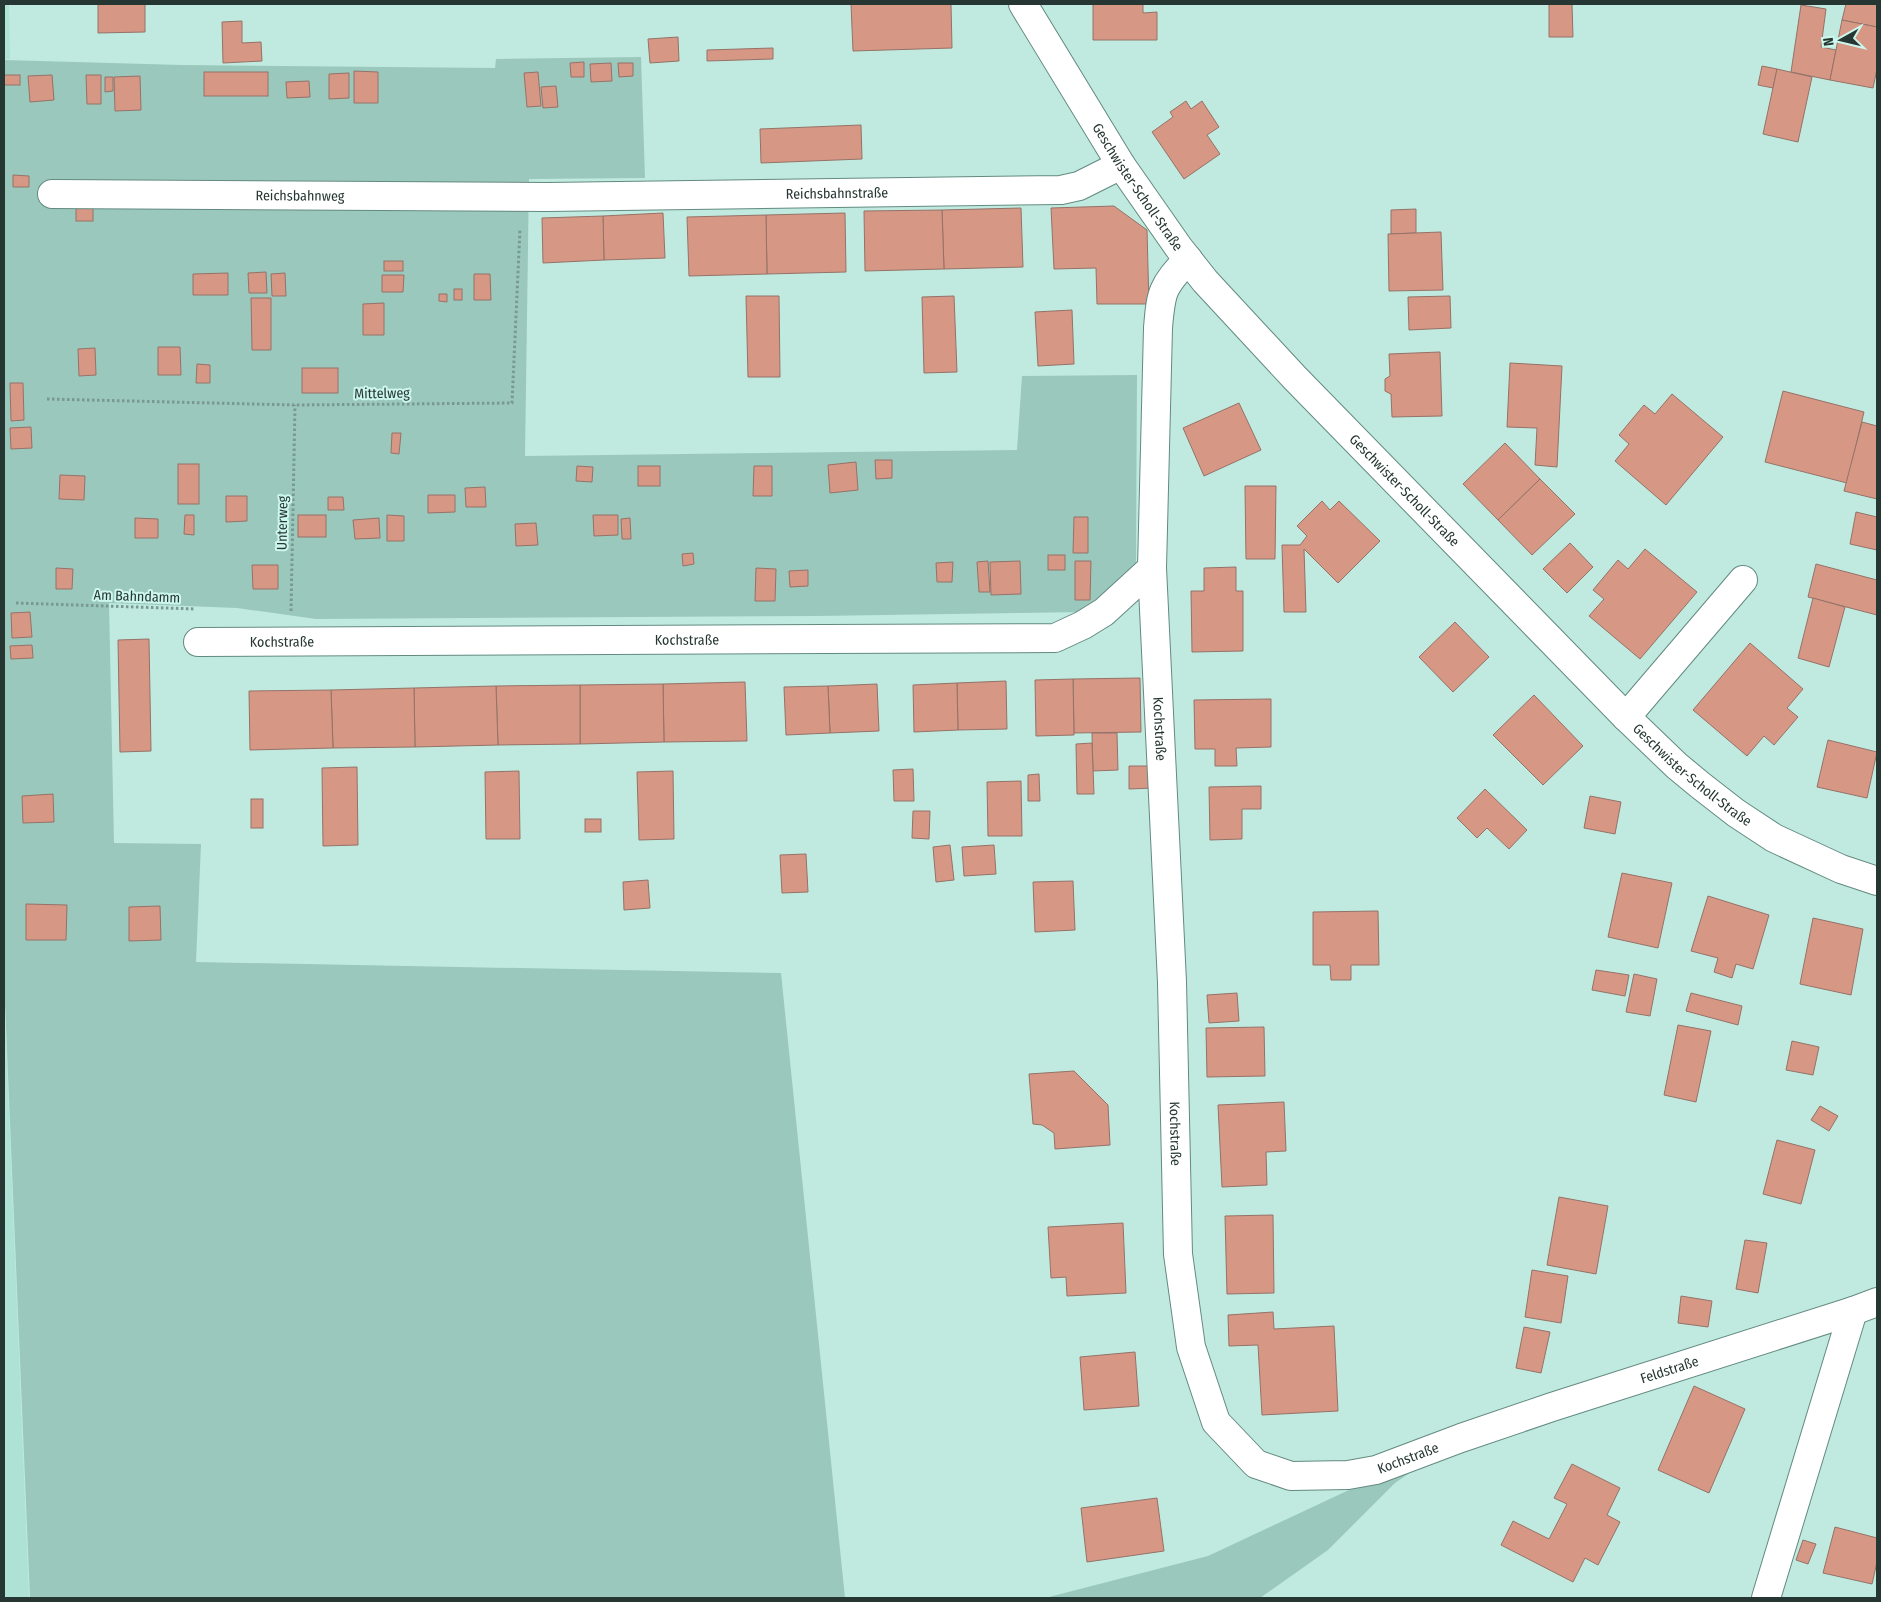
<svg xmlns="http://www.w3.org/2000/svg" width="1881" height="1602" viewBox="0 0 1881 1602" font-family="'Fira Sans Condensed',sans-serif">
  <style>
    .built { fill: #aee2d4 }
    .green { fill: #9bc8bc }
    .building { fill: #d69785; stroke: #957268 }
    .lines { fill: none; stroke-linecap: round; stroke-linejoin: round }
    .minor-casing { stroke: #638a80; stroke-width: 30 }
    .path { stroke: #799890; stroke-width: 3; stroke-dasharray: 2.5 2.5; stroke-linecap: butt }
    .minor { stroke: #fff; stroke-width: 28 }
    .labels { text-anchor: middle; stroke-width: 4; stroke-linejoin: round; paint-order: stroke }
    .street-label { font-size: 14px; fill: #263733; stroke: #cdf7ec }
  </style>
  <rect width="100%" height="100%" fill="#c0eadf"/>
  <!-- built -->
  <g class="built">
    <polygon points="4,4 9,4 10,59 4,59"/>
    <polygon points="4,993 29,1598 4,1598"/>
  </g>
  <!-- green -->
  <g class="green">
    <polygon points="641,57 645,178 529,179 525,456 1017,450 1022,376 1137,375 1136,563 1086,612 816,616 316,619 237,608 109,603 114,843 201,844 196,962 781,973 845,1598 30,1598 4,980 4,60 182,65 495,68 496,59"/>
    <polygon points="1460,1438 1395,1483 1328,1550 1260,1598 1045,1598 1208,1556"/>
  </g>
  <!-- building -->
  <g class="building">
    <polygon points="98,4 145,4 145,32 98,33"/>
    <polygon points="851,4 951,4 952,48 853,51"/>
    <polygon points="1093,4 1143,4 1143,13 1157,12 1157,40 1093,40"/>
    <polygon points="1549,4 1572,4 1573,37 1549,37"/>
    <polygon points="1846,4 1877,4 1877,27 1842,20"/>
    <polygon points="1801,5 1826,9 1821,47 1836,50 1830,80 1791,72"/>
    <polygon points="1842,20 1877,27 1877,69 1873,88 1830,80"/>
    <polygon points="242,21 242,43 261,42 262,61 223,63 222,22"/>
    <polygon points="678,37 679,61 650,63 648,39"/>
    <polygon points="773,48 773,59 707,61 707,50"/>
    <polygon points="584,62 584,77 571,77 570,63"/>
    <polygon points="611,63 612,81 591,82 590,64"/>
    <polygon points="618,63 633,63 633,76 619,77"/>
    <polygon points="1762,66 1777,69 1773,88 1758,85"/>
    <polygon points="1777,69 1812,77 1798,142 1763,134"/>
    <polygon points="354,71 378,72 378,103 354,103"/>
    <rect x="204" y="72" width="64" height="24"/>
    <polygon points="538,72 541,106 527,107 524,73"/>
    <polygon points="349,73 349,98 329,99 329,74"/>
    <rect x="4" y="75" width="16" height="10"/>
    <polygon points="52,75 54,100 30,102 28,76"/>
    <polygon points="86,75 101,75 101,104 87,104"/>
    <polygon points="140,76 141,110 115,111 114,77"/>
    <polygon points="105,77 113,77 113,91 105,92"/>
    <polygon points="309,81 310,97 287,98 286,82"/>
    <polygon points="556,86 558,107 543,108 541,87"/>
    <polygon points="1186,101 1191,109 1202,101 1219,127 1207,135 1220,154 1184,179 1152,132 1173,117 1170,112"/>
    <polygon points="861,125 862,159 761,163 760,129"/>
    <polygon points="13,175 29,176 29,187 13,187"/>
    <rect x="76" y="206" width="17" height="15"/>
    <polygon points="1114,206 1147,230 1149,304 1097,304 1096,268 1054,269 1051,208"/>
    <polygon points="1021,208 1023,267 944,269 942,210"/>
    <polygon points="1416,209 1416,233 1391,234 1391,210"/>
    <polygon points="942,210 944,269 865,271 864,211"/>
    <polygon points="663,213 665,258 604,260 603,216"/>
    <polygon points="845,213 846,272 767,274 766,215"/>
    <polygon points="766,215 767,274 689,276 687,217"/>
    <polygon points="603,216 604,260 543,263 542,218"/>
    <polygon points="1441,232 1443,290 1389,291 1388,234"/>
    <rect x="384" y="261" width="19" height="10"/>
    <polygon points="266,272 267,293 249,293 248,273"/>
    <polygon points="228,273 228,295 193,295 193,274"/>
    <polygon points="285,273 286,296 272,296 271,274"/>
    <polygon points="474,274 490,274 491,300 474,300"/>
    <polygon points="382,275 404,275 403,292 382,292"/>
    <rect x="454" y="289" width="8" height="11"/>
    <polygon points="439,294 447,294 447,302 439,301"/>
    <polygon points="746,296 779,296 780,377 748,377"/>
    <polygon points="954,296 957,372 924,373 922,297"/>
    <polygon points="1450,296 1451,328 1409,330 1408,297"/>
    <polygon points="251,298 271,298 271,350 252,350"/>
    <polygon points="384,303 384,335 363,335 363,304"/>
    <polygon points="1072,310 1074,364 1038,366 1035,312"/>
    <polygon points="158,347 180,347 181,375 158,375"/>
    <polygon points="95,348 96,375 79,376 78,349"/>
    <polygon points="1440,352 1442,416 1392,417 1391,394 1385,391 1385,379 1390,376 1389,354"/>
    <polygon points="1510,363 1562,366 1557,467 1535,465 1537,428 1507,427"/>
    <polygon points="197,364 210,365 210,383 196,383"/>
    <rect x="302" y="368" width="36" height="25"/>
    <polygon points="10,383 23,383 24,420 11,421"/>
    <polygon points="1783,391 1864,412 1847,483 1765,462"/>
    <polygon points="1672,394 1723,437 1666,505 1615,461 1629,444 1619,435 1644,405 1655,414"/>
    <polygon points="1239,403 1261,450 1204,476 1183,428"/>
    <polygon points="1862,422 1877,426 1877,499 1844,491"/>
    <polygon points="31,427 32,448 11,449 10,428"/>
    <polygon points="392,433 401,433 399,454 391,453"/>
    <polygon points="1505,443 1540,479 1498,520 1463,484"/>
    <polygon points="875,460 892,460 892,478 876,479"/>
    <polygon points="856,462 858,490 830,493 828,465"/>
    <rect x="178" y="464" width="21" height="40"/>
    <polygon points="577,466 593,467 592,482 576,481"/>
    <rect x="638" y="466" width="22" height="20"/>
    <polygon points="754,466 772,466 772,496 753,496"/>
    <polygon points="60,475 85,476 84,500 59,499"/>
    <polygon points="1540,479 1575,514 1532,555 1498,520"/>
    <polygon points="1245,486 1276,486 1275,559 1246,559"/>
    <polygon points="485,487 486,507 466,507 465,488"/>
    <polygon points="428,495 455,495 455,512 428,513"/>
    <polygon points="226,496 247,496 247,521 226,522"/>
    <polygon points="328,497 343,497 344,510 328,510"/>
    <polygon points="1322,501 1330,510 1339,501 1380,541 1338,583 1304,549 1306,612 1284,612 1282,545 1300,545 1307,536 1297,526"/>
    <polygon points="1856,512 1877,517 1877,550 1850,544"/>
    <polygon points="185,515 194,515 194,535 184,534"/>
    <rect x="298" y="515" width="28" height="22"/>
    <polygon points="387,515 404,516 404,541 387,541"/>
    <polygon points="593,515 618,515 618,535 594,536"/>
    <polygon points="1074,517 1088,517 1088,553 1073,553"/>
    <polygon points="135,518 158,519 158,538 135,538"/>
    <polygon points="379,518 380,538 355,539 353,520"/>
    <polygon points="630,518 631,539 622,539 621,519"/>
    <polygon points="536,523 538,545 516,546 515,524"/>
    <polygon points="1570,543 1593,567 1567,593 1543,569"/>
    <polygon points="1645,549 1697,592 1640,659 1589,616 1604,599 1593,590 1618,560 1628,569"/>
    <polygon points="693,553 694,564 683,566 682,554"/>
    <rect x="1048" y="555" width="17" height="15"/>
    <polygon points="988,561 990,592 979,592 977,562"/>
    <polygon points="1020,561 1021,594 991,595 990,562"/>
    <polygon points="1075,561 1091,561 1090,600 1075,600"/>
    <polygon points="953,562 952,582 937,582 936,563"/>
    <polygon points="1816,564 1877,580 1877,615 1808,597"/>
    <polygon points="252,565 278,565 278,589 253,589"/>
    <polygon points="1236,567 1236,591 1243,591 1243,651 1192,652 1191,591 1204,591 1204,568"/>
    <polygon points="56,568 73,569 72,589 56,589"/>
    <polygon points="756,568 776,569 775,601 755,601"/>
    <polygon points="808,570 808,586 790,587 789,571"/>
    <polygon points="1813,598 1845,607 1829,667 1798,658"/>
    <polygon points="30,612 32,637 12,638 11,613"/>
    <polygon points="1455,622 1489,657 1453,692 1419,657"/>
    <polygon points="149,639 151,751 120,752 118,640"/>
    <polygon points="1750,643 1803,689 1787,708 1798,717 1774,745 1764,736 1747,756 1693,710"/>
    <polygon points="32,645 33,658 11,659 10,646"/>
    <polygon points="1140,678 1141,732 1074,733 1073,679"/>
    <polygon points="1073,679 1074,735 1036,736 1035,680"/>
    <polygon points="1006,681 1007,729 958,730 957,683"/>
    <polygon points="745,682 747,741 664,742 663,684"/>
    <polygon points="957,683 958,730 914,732 913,685"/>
    <polygon points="663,684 664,742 580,744 580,685"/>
    <polygon points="877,684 879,731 830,733 828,686"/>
    <polygon points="580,685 580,744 498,745 496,686"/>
    <polygon points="496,686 498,745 415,747 414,688"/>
    <polygon points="828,686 830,733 786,735 784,687"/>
    <polygon points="414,688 415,747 333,748 331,690"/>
    <polygon points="331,690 333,748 250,750 249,691"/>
    <polygon points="1534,695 1583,746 1543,785 1493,735"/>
    <polygon points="1271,699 1271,747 1236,748 1237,766 1215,766 1215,749 1195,749 1194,700"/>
    <polygon points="1092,733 1117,733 1118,770 1093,771"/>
    <polygon points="1828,740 1877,752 1867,798 1817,787"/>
    <polygon points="1092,743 1094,794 1077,794 1076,744"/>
    <polygon points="1129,766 1152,766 1153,788 1129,789"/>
    <polygon points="357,767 358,845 323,846 322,768"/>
    <polygon points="913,769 914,801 894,801 893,770"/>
    <polygon points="519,771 520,839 486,839 485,772"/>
    <polygon points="673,771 674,839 639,840 637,772"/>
    <polygon points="1039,774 1040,801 1028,801 1028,775"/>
    <polygon points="1021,781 1022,836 988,836 987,782"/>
    <polygon points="1261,786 1261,809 1242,809 1242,839 1210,840 1209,787"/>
    <polygon points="1485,789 1527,830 1509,849 1487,828 1477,838 1457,818"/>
    <polygon points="53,794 54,822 23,823 22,796"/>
    <polygon points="1590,796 1621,802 1615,834 1584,828"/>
    <rect x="251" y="799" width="12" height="29"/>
    <polygon points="913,811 930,811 929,839 912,838"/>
    <rect x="585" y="819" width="16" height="13"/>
    <polygon points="950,845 954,880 936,882 933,847"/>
    <polygon points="994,845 996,874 964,876 962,847"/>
    <polygon points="806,854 808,892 782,893 780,855"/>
    <polygon points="1622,873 1672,883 1658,948 1608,937"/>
    <polygon points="648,880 650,908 624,910 623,882"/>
    <polygon points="1073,881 1075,930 1035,932 1033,882"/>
    <polygon points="1708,896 1769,915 1753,969 1736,964 1732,978 1714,972 1718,958 1691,951"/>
    <polygon points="26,904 67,905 66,940 26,940"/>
    <polygon points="160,906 161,940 129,941 129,907"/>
    <polygon points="1378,911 1379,965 1351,965 1351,980 1331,980 1330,965 1313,965 1313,912"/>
    <polygon points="1813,918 1863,929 1851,995 1800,984"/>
    <polygon points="1596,970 1629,975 1625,996 1592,990"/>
    <polygon points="1634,974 1657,979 1650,1016 1626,1012"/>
    <polygon points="1237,993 1239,1021 1209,1023 1207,995"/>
    <polygon points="1691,993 1742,1006 1738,1025 1686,1011"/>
    <polygon points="1678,1025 1711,1031 1696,1102 1664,1095"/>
    <polygon points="1264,1027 1265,1076 1207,1077 1206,1028"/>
    <polygon points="1792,1041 1819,1047 1813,1075 1786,1070"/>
    <polygon points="1074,1071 1108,1105 1110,1145 1055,1149 1054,1133 1042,1125 1033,1124 1029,1074"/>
    <polygon points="1284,1102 1286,1151 1266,1152 1267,1185 1222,1187 1218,1105"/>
    <polygon points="1820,1106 1838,1116 1829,1131 1811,1120"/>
    <polygon points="1777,1140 1815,1150 1801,1204 1763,1194"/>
    <polygon points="1559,1197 1608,1206 1596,1274 1547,1265"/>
    <polygon points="1273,1215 1274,1293 1227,1294 1225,1216"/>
    <polygon points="1123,1223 1126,1293 1067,1296 1066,1277 1051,1278 1048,1227"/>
    <polygon points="1745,1240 1767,1243 1758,1293 1736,1289"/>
    <polygon points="1532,1270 1568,1276 1561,1323 1525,1317"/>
    <polygon points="1681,1296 1712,1301 1708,1327 1678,1323"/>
    <polygon points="1273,1312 1274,1329 1334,1326 1338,1411 1262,1415 1258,1345 1229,1346 1228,1315"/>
    <polygon points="1524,1327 1550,1332 1541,1373 1516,1368"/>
    <polygon points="1135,1352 1139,1406 1084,1410 1080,1357"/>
    <polygon points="1694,1386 1745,1409 1709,1493 1658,1470"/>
    <polygon points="1572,1464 1620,1488 1607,1515 1620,1522 1598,1565 1585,1558 1573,1582 1501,1545 1513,1521 1549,1539 1567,1504 1554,1498"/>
    <polygon points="1157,1498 1164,1551 1087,1562 1081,1508"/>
    <polygon points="1835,1527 1877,1538 1877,1562 1872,1584 1823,1573"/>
    <polygon points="1803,1540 1816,1544 1808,1564 1796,1560"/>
  </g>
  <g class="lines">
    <defs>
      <g id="minor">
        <path id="s1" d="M 1023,4 L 1121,165 L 1179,248 L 1205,281 L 1295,378 L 1626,717 L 1677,766 L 1700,785 L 1736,813 L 1774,838 L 1841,869 L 1877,881"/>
        <path id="s2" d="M 52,194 L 547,197 L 1061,190 L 1079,186 L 1121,165"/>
        <path id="s3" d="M 1188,259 C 1162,287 1161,291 1158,328 L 1152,568 L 1172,982 L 1178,1254 L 1191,1347 L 1216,1422 L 1256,1464 L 1291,1476 L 1348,1475 L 1376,1470 L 1461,1438 L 1552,1407 L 1853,1311 L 1877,1302"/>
        <path id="s4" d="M 198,642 L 1055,638 L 1083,625 L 1104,612 L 1152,568"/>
        <polyline points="1626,717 1743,580"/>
        <polyline points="1766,1598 1853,1311"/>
      </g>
    </defs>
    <!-- minor casing -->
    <use href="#minor" class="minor-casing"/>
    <!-- path -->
    <g class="path">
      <polyline points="47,399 295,405 512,403 520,229"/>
      <polyline points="16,603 195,609"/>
      <polyline points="291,611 295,405"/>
    </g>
    <!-- minor -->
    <use href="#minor" class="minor"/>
  </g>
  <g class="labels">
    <!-- street labels -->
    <g class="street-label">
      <text dy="5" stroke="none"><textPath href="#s1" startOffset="216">Geschwister-Scholl-Straße</textPath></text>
      <text dy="5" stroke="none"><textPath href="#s2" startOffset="785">Reichsbahnstraße</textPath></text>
      <text dy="5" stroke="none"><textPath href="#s2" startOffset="248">Reichsbahnweg</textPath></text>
      <text transform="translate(382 393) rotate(-1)" y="5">Mittelweg</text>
      <text dy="5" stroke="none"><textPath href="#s1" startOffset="621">Geschwister-Scholl-Straße</textPath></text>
      <text transform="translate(282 523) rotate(-89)" y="5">Unterweg</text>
      <text transform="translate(137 596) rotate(2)" y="5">Am Bahndamm</text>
      <text dy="5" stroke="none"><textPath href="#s4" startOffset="489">Kochstraße</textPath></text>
      <text dy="5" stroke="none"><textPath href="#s4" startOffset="84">Kochstraße</textPath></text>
      <text dy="5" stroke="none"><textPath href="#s3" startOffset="479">Kochstraße</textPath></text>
      <text dy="5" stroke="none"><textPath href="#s1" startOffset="1026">Geschwister-Scholl-Straße</textPath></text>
      <text dy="5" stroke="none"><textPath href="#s3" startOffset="884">Kochstraße</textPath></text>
      <text dy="5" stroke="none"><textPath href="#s3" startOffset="1668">Feldstraße</textPath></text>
      <text dy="5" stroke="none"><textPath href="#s3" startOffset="1392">Kochstraße</textPath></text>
    </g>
  </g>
  <!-- border -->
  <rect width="1881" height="1602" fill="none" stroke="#263733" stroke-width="10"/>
  <!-- north arrow -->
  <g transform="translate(1841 40) rotate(262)" stroke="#cdf7ec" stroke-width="4" paint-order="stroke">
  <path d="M0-4L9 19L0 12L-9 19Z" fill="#263733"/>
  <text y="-8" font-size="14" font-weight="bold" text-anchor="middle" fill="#263733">N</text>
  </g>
</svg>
